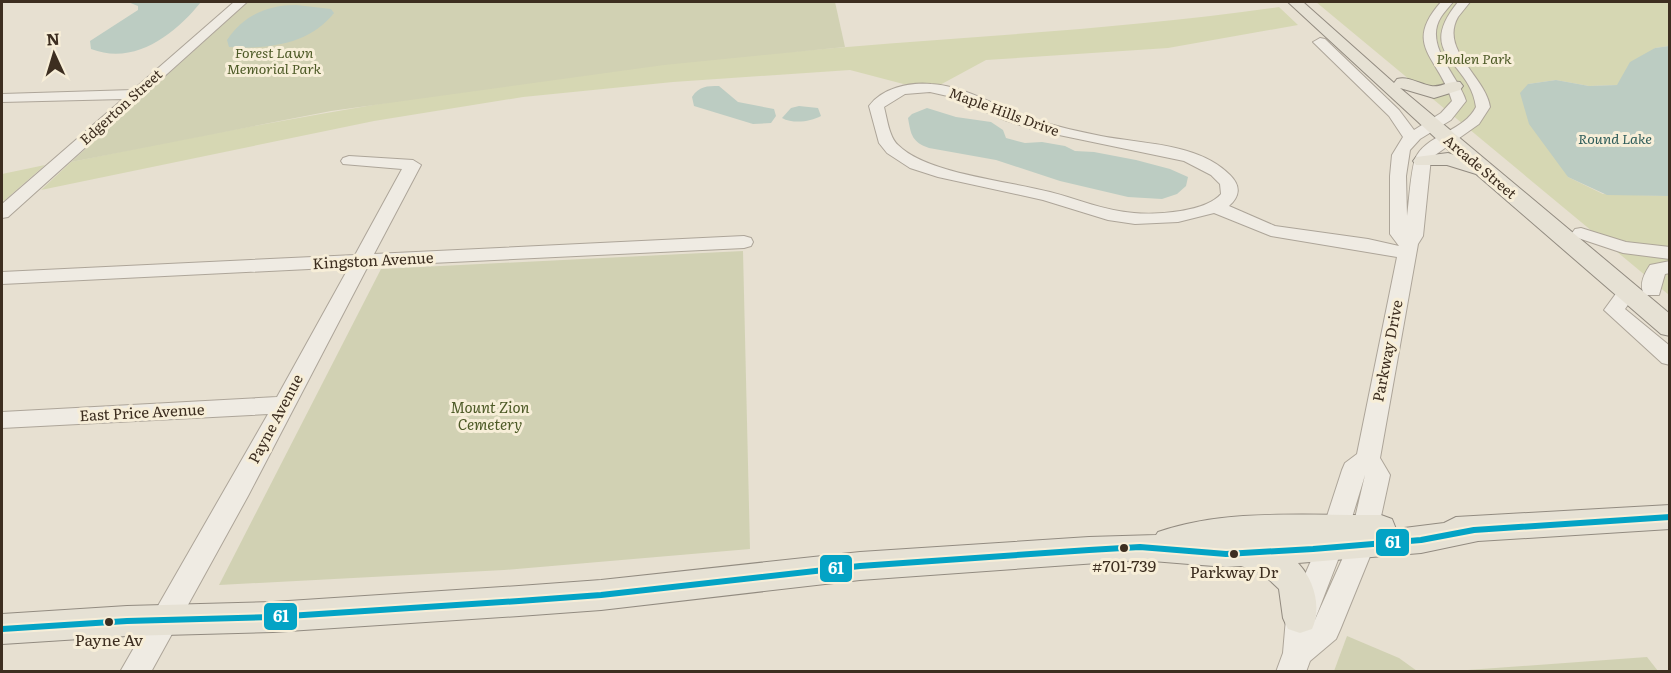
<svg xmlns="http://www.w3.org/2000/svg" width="1671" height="673" viewBox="0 0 1671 673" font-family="Literata,serif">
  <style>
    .green { fill: #d6d7b3 }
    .cemetery { fill: #d1d1b3 }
    .water { fill: #bcccc2 }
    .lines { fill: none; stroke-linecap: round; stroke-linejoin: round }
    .minor-casing { stroke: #ada599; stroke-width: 2 }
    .major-casing { stroke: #928b80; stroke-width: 2 }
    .minor { fill: #efebe3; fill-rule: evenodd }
    .major { fill: #e6e1d4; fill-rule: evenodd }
    .bus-1-casing { stroke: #f7eed8; stroke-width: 10 }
    .bus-1 { stroke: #03a3c5; stroke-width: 6 }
    .bus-dot { fill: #3d2e20; stroke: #f7eed8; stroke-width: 2 }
    .labels { text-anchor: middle; stroke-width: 6; stroke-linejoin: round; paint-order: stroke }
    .far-park-label { font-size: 14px; font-style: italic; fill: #4d5a26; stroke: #f7eed8 }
    .far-street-label { font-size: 14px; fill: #3d2e20; stroke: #f7eed8 }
    .far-water-label { font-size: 14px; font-style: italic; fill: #2f5d5a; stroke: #f7eed8 }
    .street-label { font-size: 15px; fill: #3d2e20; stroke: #f7eed8 }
    .park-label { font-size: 15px; font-style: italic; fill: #4d5a26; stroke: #f7eed8 }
    .near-bus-label { font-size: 16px; fill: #3d2e20; stroke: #f7eed8 }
    .line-badge { stroke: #f7eed8; stroke-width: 2 }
    .badge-label { font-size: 16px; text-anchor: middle; font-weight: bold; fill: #fff }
  </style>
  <rect width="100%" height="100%" fill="#e7e0d1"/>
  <!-- green -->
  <g class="green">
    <polygon points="1316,2 1669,2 1669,46 1655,48 1618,85 1589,86 1556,80 1528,84 1568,177 1603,194 1669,196 1669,295"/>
    <path d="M 1279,7 L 1298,25 L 1168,48 L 986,60 L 938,86 L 911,86 L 850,70 L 673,82 L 523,97 L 374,121 L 41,190 L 71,162 C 297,115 524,76 754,55 C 929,38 1105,32 1279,7 Z"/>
    <polygon points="45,165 5,200 2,201 2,174"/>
  </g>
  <!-- cemetery -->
  <g class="cemetery">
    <polygon points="248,2 835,2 845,47 664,65 331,111 71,162"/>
    <polygon points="743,251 750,549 504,570 219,585 381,269"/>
    <polygon points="1347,636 1399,658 1417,671 1334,671"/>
    <polygon points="1647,657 1658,671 1454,671"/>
  </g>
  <!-- water -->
  <g class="water">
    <path d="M 128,2 L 201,2 C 175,34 135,66 91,49 L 90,41 L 138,10 L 138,6 Z"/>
    <path d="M 296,5 L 331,9 L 334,13 C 309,45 267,49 229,47 L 227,40 C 243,16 267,5 296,5 Z"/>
    <polygon points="1669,46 1669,196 1607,195 1568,177 1529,124 1520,93 1528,84 1556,80 1589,86 1617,85 1630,62 1655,48"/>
    <path d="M 719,86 L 738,102 L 774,109 L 776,116 L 771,123 L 753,124 L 694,106 L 692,97 C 699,86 707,86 719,86 Z"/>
    <path d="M 799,106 L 818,108 L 821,116 C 810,122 793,124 782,118 L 791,108 Z"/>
    <path d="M 927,108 L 956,117 L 991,122 L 1003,130 L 1006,138 L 1025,143 L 1042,142 L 1065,146 L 1075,151 L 1094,152 L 1136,160 L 1170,169 L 1188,177 L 1186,186 L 1177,194 L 1162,199 L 1128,197 L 1060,181 L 996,160 L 929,148 C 912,142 911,135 908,118 L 912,114 Z"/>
  </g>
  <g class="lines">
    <defs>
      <g id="minor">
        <polygon points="234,2 247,2 8,217 2,218 2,204 123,99 2,102 2,94 133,90"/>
        <path d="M 1441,2 L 1453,2 C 1449,7 1444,12 1441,17 C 1423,45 1458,75 1466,101 L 1451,120 L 1420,139 L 1410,150 L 1406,176 L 1407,216 C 1409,204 1411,163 1417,155 C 1431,133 1464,131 1476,107 C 1470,60 1414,56 1458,2 L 1470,2 C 1466,7 1462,12 1458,17 C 1439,50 1486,77 1490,107 L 1479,124 L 1431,158 L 1423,236 L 1418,244 L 1380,458 L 1390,475 L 1375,544 L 1340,630 L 1336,639 L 1310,661 L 1306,672 L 1276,672 L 1283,653 L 1286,618 L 1317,547 L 1342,470 L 1345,463 L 1357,454 L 1397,257 L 1271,236 L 1214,213 L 1178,222 L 1135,224 L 1108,220 L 1043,200 L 938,177 L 910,168 L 887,153 L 879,143 L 869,106 C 882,88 909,82 931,84 C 969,86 1002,111 1038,121 C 1059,127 1080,132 1101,136 C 1142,144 1199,143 1230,175 C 1241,186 1240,196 1229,206 L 1275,226 L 1368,239 L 1399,246 L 1390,234 L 1390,176 L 1392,155 L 1403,137 L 1389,116 L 1313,42 L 1320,38 L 1325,39 L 1399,110 L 1414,130 L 1441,113 L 1452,101 C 1439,57 1402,46 1441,2 ZM 930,92 L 952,97 L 1005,120 L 1035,130 L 1184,161 L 1211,175 L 1220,184 L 1221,194 C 1206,212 1157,215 1134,213 C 1105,211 1078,199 1050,192 C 1009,181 927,174 898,145 C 889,137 887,118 884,107 L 905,94 ZM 1365,475 L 1349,544 L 1314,622 L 1343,547 Z"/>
        <polygon points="349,156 413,160 421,165 374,254 744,236 751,238 753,242 751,246 744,248 368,266 248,496 151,672 120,672 268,414 2,428 2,412 277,397 349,267 2,284 2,272 355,255 402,169 343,164 341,161 343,158"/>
        <polygon points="1581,228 1626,242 1670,247 1670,259 1623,253 1575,237 1572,233 1575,229"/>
        <path d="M 1670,261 L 1670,273 L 1665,274 L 1659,295 L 1645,295 C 1638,286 1644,274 1650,265 Z"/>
        <polygon points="1627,286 1634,288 1637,292 1625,309 1670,346 1670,365 1662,363 1604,310 1620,288"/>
      </g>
      <g id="major">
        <path d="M 1288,2 L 1303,2 L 1394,83 L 1397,79 C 1409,76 1419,84 1431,86 C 1441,88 1449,80 1460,82 L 1463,86 L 1460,90 L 1434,98 L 1400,88 L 1670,314 L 1670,336 L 1661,334 L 1476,174 L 1447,165 L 1416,165 L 1413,161 L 1416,157 L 1448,153 L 1454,155 Z"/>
        <path d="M 1670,505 L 1670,529 L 1478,541 L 1421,553 L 1298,563 C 1314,580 1322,607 1312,629 L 1300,633 L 1288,629 L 1283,618 L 1279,589 L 1262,573 L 1241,566 L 1226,567 L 1140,560 L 860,580 L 601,610 L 519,616 L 273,632 L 127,636 L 2,644 L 2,614 L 127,606 L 273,602 L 519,586 L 601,580 L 860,552 L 1089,537 L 1156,535 L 1158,532 C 1228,508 1308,516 1381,515 L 1392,519 L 1396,529 L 1444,523 L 1456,517 Z"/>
      </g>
    </defs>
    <!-- minor casing -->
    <use href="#minor" class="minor-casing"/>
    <!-- major casing -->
    <use href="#major" class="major-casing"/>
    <!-- minor -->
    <use href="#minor" class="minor"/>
    <!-- major -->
    <use href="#major" class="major"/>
    <defs>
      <polyline id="bus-1" points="2,629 127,621 273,617 519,601 601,595 860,566 1089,550 1140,547 1226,554 1313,549 1421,540 1474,530 1670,517"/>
    </defs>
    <!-- bus-1 casing -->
    <use href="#bus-1" class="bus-1-casing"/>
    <!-- bus-1 -->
    <use href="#bus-1" class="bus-1"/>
  </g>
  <!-- markers -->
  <g class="bus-dot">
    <circle cx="1124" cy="548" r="5"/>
    <circle cx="1234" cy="554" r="5"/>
    <circle cx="109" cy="622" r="5"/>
  </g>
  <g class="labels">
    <!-- far-park labels -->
    <g class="far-park-label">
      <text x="274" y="58">Forest Lawn<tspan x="274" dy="16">Memorial Park</tspan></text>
      <text x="1474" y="64">Phalen Park</text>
    </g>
    <!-- far-street labels -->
    <g class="far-street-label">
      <text transform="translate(121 107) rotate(-42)" y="5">Edgerton Street</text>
      <text transform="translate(1004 112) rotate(20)" y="5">Maple Hills Drive</text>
      <text transform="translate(1480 167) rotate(40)" y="5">Arcade Street</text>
    </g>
    <!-- far-water labels -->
    <g class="far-water-label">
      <text x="1615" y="144">Round Lake</text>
    </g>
    <!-- street labels -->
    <g class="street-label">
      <text transform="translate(373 261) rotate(-3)" y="5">Kingston Avenue</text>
      <text transform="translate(1388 351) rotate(-79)" y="5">Parkway Drive</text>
      <text transform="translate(142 413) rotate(-3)" y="5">East Price Avenue</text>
      <text transform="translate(276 419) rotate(-62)" y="5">Payne Avenue</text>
    </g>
    <!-- park labels -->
    <g class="park-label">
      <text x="490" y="413">Mount Zion<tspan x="490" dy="17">Cemetery</tspan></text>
    </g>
    <!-- near-bus labels -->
    <g class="near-bus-label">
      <text x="1124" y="572">#701-739</text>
      <text x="1234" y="578">Parkway Dr</text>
      <text x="109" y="646">Payne Av</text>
    </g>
  </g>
  <g class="line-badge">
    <rect x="1375" y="528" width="35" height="29" rx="6" fill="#03a3c5"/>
    <rect x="819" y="554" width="34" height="29" rx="6" fill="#03a3c5"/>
    <rect x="263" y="602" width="35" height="29" rx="6" fill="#03a3c5"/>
  </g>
  <g class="badge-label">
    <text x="1393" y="548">61</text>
    <text x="836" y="574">61</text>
    <text x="281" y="622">61</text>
  </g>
  <!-- border -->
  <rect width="1671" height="673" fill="none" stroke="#3d2e20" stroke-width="6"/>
  <!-- north arrow -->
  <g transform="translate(54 54) rotate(356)" stroke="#f7eed8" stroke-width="4.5" paint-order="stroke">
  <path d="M0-4.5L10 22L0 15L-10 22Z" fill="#3d2e20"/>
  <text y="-9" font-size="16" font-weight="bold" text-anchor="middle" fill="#3d2e20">N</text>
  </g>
</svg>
